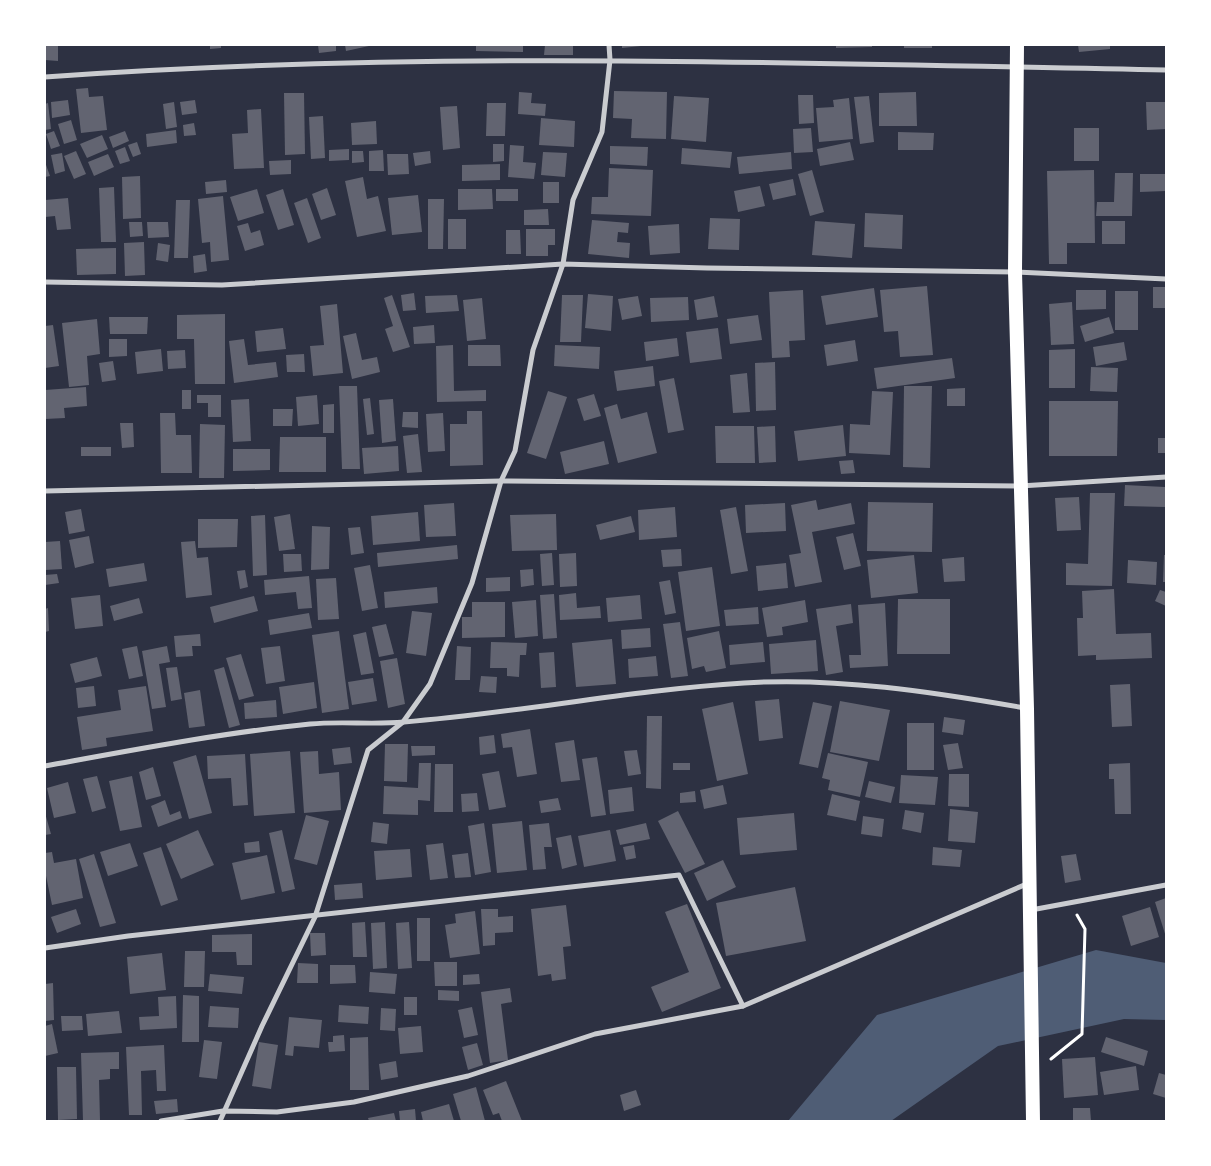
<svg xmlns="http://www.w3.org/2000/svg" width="1211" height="1166" viewBox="0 0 1211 1166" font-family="Merriweather,serif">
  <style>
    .water { fill: #4f5d75 }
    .building { fill: #626471 }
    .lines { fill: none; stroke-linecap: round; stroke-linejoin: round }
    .path { stroke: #fff; stroke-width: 3 }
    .minor { stroke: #caccd0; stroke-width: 5 }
    .trunk { stroke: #fff; stroke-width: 14 }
  </style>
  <rect width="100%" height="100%" fill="#2d3142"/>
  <!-- water -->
  <polygon class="water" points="1096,950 1166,963 1166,1020 1124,1019 998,1046 891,1121 788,1121 877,1015"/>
  <!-- building -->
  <g class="building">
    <polygon points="45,45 58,45 58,61 45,60"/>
    <polygon points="210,45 221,45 221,48 210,49"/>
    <polygon points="318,45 336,45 336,51 319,53"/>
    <polygon points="345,45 369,45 369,46 346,51"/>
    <polygon points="476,45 523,45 523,52 476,51"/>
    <polygon points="545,45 573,45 573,55 544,55"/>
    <polygon points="622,45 641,45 641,46 622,48"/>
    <polygon points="836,45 872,45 872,47 836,48"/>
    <rect x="904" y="45" width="28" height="3"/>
    <polygon points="1078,45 1110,45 1110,49 1079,52"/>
    <polygon points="88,88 89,97 103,96 107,130 81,133 76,89"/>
    <polygon points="614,91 667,92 666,139 631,138 632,119 613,118"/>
    <polygon points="519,92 532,93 531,103 546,104 545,116 518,114"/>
    <polygon points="916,92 917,126 879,126 879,93"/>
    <polygon points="284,93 304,93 305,154 285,155"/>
    <polygon points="798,95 813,95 814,123 799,124"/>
    <polygon points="674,96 709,98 706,142 671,139"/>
    <polygon points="869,96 874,142 860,144 854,97"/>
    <polygon points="849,98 853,139 819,142 816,108 834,107 833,100"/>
    <polygon points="68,100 70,115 52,118 51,102"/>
    <polygon points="195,100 197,113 182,115 180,102"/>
    <polygon points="174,102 177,127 166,129 163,104"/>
    <polygon points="1146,102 1166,102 1166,129 1147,130"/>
    <polygon points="48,103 51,129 45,130 45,104"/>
    <polygon points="487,103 506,103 505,136 486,136"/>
    <polygon points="457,106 460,148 443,150 440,107"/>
    <polygon points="261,109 264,168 234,169 232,134 248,133 247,110"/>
    <polygon points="323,116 325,158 311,159 309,117"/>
    <polygon points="541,118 575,121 574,147 539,145"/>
    <polygon points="71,120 77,140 64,144 58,124"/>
    <polygon points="376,121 377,144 352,145 351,123"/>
    <polygon points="194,123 196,135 184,136 183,125"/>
    <polygon points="811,128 813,152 794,153 793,129"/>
    <rect x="1074" y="128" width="25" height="33"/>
    <polygon points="176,130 177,143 147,147 146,134"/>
    <polygon points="54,131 60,146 51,149 46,134"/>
    <polygon points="125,131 129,141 113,148 109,137"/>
    <polygon points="898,132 934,133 933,150 898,150"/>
    <polygon points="102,135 108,149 87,158 80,144"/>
    <polygon points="137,142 141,154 133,157 128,145"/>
    <polygon points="850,142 854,160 820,166 817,149"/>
    <polygon points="493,144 504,144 504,161 493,162"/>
    <polygon points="510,145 524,146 523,162 536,163 534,179 508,177"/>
    <polygon points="610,146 648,147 647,166 610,164"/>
    <polygon points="125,147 130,161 120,164 115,151"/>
    <polygon points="682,148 732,152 730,168 681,164"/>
    <polygon points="349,149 349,160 329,161 329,150"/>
    <polygon points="383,150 384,171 369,171 369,151"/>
    <polygon points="76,151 86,174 74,179 64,156"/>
    <polygon points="352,151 363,151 364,162 352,163"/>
    <polygon points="430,151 431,163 415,166 413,153"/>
    <polygon points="543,152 567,153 565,177 541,175"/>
    <polygon points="791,152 792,169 739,174 737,157"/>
    <polygon points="62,153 65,171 55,174 51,155"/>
    <polygon points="108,154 114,167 94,176 88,162"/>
    <polygon points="387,154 408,154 409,174 388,175"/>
    <polygon points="291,160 291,174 270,175 269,161"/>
    <polygon points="45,162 50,176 45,177"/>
    <polygon points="500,164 500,180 462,181 462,165"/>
    <polygon points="609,168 653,170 651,216 591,214 592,197 608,197"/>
    <polygon points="812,170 824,212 810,216 798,174"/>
    <polygon points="1094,170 1095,243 1067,243 1067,264 1049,264 1047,171"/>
    <polygon points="1115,173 1133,173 1132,216 1096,216 1097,202 1114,202"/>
    <polygon points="1140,174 1166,174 1166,191 1140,192"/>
    <polygon points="140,176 141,218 123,219 122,177"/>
    <polygon points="363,177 367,199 378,196 386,231 357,237 345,181"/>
    <polygon points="793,179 796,195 773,200 769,184"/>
    <polygon points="226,180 227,192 206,194 205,182"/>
    <rect x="543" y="182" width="16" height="21"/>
    <polygon points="760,186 765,206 738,212 734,191"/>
    <polygon points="114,187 116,242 101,242 99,188"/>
    <polygon points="327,188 336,215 321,220 312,194"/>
    <polygon points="257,189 264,213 238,221 230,197"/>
    <polygon points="283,189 294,225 278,230 266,195"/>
    <polygon points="458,189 492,189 493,209 458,210"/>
    <rect x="496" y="189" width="22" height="12"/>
    <polygon points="418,195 422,232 392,235 388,198"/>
    <polygon points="223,196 229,260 211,262 210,242 202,243 198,199"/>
    <polygon points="68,198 71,229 57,230 55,216 45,217 45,200"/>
    <polygon points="307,198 321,238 308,243 294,203"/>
    <polygon points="428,199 444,199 443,249 428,249"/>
    <polygon points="176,200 190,200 188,258 174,258"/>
    <polygon points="548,209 549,225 524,225 524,210"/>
    <polygon points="865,213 903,215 902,249 864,247"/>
    <polygon points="710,218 740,219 739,250 708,249"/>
    <rect x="448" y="219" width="18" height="30"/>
    <polygon points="592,220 629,223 628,233 618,232 617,242 630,243 629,258 588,254"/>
    <polygon points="815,221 855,224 852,258 812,255"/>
    <rect x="1102" y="221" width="23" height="23"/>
    <polygon points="129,222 142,222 143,236 130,237"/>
    <polygon points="147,222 168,222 169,237 148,238"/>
    <polygon points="248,223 251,233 260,230 264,245 245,251 237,226"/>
    <polygon points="679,224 680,253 650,255 648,226"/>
    <polygon points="526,229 555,229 555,245 548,245 548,256 526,256"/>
    <polygon points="506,230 520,230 521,254 506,254"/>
    <polygon points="144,242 145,275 125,276 124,243"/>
    <polygon points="158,243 170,245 168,262 156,260"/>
    <polygon points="116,248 116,274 77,275 76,249"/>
    <polygon points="205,254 207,271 194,273 193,256"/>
    <polygon points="927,286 933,355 900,357 898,331 884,332 880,290"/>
    <rect x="1153" y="287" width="13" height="21"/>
    <polygon points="874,288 878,317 826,325 821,296"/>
    <polygon points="803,290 805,340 789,341 790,357 772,358 769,292"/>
    <polygon points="1076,290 1106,290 1106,309 1076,310"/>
    <rect x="1115" y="291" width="23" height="39"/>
    <polygon points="414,293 416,310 403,311 401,295"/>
    <polygon points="588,294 613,296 611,331 585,328"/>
    <polygon points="392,295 410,347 393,352 385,329 393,326 384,298"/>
    <polygon points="457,295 459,311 426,313 425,296"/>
    <polygon points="562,295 583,295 581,342 560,342"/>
    <polygon points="638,296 642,316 622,320 618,299"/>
    <polygon points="714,296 718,317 697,320 694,300"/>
    <polygon points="688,297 689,320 651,322 650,298"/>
    <polygon points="482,298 486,339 467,341 463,300"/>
    <polygon points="1072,302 1074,344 1051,345 1049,304"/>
    <polygon points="337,304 343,373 313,376 310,346 324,345 320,306"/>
    <polygon points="225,314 225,384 195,384 194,339 177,339 177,315"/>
    <polygon points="758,315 762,340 730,344 727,319"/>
    <polygon points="109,317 148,317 147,334 110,334"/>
    <polygon points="1109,317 1114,333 1085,342 1080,326"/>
    <polygon points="97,319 100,354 87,356 89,385 69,387 62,323"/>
    <polygon points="53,325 59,366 45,368 45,326"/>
    <polygon points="434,325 435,343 414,344 413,327"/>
    <polygon points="283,328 286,349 257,352 255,331"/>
    <polygon points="718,328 722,359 690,363 686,332"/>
    <polygon points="356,333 362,360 377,357 380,372 352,379 343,336"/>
    <polygon points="677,338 679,356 646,361 644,342"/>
    <polygon points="109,339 127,339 127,356 109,357"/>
    <polygon points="244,339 248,365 276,362 278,377 234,383 229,341"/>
    <polygon points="855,340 858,361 827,366 824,345"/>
    <polygon points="1124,342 1127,360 1096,366 1093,347"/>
    <polygon points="453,345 454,391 486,390 486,401 437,402 436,346"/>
    <polygon points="468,345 500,345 501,366 468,366"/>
    <polygon points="555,345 600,347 599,369 554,366"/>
    <polygon points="161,349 163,371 137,374 135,352"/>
    <polygon points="1075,349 1075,388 1049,388 1049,350"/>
    <polygon points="185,350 186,368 168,369 167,351"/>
    <polygon points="304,354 305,372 287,372 286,355"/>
    <polygon points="952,358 955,378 877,389 874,368"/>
    <polygon points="113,361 116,380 102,382 99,363"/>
    <polygon points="775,362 776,410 756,411 755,363"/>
    <polygon points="653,366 655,386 617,391 614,371"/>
    <polygon points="1091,367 1118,368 1117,392 1090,391"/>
    <polygon points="747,373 750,412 733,413 730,375"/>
    <polygon points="674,378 684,430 668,433 659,381"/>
    <polygon points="339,386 357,386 360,469 342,469"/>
    <polygon points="904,386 932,386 930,468 903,467"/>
    <polygon points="86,387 87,406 64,408 65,418 45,419 45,390"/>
    <polygon points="965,388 965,406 947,406 947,389"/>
    <rect x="182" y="390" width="9" height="19"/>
    <polygon points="548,391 567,397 546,459 527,453"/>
    <polygon points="872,391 893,392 890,455 849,453 850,424 870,425"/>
    <polygon points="594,394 601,416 584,421 577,399"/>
    <polygon points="197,395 221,395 221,417 208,417 208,403 197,403"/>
    <polygon points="317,395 319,424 298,426 296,397"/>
    <polygon points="370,398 374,434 367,435 363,399"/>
    <polygon points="249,399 251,441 233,442 231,400"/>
    <polygon points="393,399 396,441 382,443 379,400"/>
    <polygon points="1049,401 1118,401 1117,456 1049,456"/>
    <polygon points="334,404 334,433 323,433 323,405"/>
    <polygon points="617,404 621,419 647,412 657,453 618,463 604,408"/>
    <polygon points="273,409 293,409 292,426 273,426"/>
    <polygon points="467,411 482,411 483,465 450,466 450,424 467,424"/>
    <polygon points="403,412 418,412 418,428 402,427"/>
    <polygon points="160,413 175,413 176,435 191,435 192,473 161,473"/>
    <polygon points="443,413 445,451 428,452 426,414"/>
    <polygon points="120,423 133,423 134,447 122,448"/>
    <polygon points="200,424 225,425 224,478 199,478"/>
    <polygon points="843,425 846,456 798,461 794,431"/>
    <polygon points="715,426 754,426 755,463 716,463"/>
    <polygon points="775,426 776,462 759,463 757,427"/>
    <polygon points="418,434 422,472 407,473 403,436"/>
    <polygon points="280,437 326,437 326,472 279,472"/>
    <rect x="1158" y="438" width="8" height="15"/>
    <polygon points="604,441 609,464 565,474 560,452"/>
    <polygon points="398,446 399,471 364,474 362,448"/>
    <rect x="81" y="447" width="30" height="9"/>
    <polygon points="233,449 270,449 270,470 233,471"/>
    <polygon points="853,460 855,473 841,474 839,461"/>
    <polygon points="1125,485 1165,487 1165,507 1124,506"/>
    <polygon points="1090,493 1115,493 1112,586 1066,585 1066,563 1088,564"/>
    <polygon points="1079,497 1081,530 1057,531 1055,498"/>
    <polygon points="816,500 818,510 851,503 855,524 812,532 822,582 795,587 789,555 801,553 791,505"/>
    <polygon points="868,502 933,503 932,552 867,551"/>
    <polygon points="454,503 456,536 426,537 424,505"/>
    <polygon points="785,503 786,531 746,533 745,505"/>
    <polygon points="675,507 677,537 639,540 638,510"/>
    <polygon points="736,507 748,571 731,574 720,510"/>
    <polygon points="81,509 85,531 69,534 65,512"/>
    <polygon points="418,512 420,541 373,545 371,516"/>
    <polygon points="290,514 295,549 279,551 274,517"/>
    <polygon points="556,514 557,550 512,551 510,515"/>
    <polygon points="265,515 267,575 253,576 251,516"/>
    <polygon points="631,516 635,532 600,540 596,525"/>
    <polygon points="198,519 238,519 237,547 198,548"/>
    <polygon points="312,526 330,527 329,569 311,570"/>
    <polygon points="360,527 364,553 351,555 348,528"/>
    <polygon points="853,533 861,566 844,570 836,537"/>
    <polygon points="89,536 94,563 75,568 69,540"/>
    <polygon points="60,541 62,569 45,570 45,542"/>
    <polygon points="195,541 197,558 208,557 212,595 186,598 181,542"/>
    <polygon points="457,545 458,559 378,567 377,553"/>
    <polygon points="681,549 682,566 663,567 661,550"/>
    <polygon points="552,553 554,585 542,586 540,554"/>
    <polygon points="576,553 577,586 560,587 559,554"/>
    <polygon points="283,554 301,554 302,571 284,572"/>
    <polygon points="914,555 918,593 871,598 867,560"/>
    <polygon points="1164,555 1166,555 1166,582 1163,582"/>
    <polygon points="964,557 965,581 944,582 942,559"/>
    <polygon points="1128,560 1157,562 1156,585 1127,583"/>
    <polygon points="144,563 147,581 109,587 106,569"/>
    <polygon points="786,563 788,588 758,591 756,566"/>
    <polygon points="370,565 378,608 362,611 354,568"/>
    <polygon points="712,567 720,626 686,631 678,572"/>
    <polygon points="533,569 534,585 521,587 520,570"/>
    <polygon points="245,570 248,587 240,589 237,571"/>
    <polygon points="57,574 59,583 45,585 45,575"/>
    <polygon points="309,576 312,608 298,609 296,592 265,595 264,580"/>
    <polygon points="510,577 510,591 486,592 486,578"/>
    <polygon points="336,578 339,619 318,620 316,579"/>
    <polygon points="670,580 676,613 665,615 659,582"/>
    <polygon points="437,587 438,603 385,608 384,592"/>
    <polygon points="1114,589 1116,634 1151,633 1152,658 1096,660 1096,655 1078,656 1077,618 1083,618 1082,591"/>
    <polygon points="1160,590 1166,592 1166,606 1155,601"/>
    <polygon points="576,593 577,608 600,606 601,618 560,620 559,595"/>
    <polygon points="554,594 557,638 543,639 540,595"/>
    <polygon points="100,595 103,626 75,629 71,598"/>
    <polygon points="640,595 642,619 608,622 606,598"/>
    <polygon points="254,596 258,611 214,623 210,607"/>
    <polygon points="139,598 143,613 114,621 110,606"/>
    <polygon points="898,599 950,599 950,654 897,654"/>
    <polygon points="536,600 538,636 515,638 512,602"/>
    <polygon points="805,600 808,622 782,627 783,635 767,637 762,608"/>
    <polygon points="472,602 505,602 505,637 462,638 462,617 472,617"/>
    <polygon points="885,603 888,666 850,668 849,655 861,655 858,605"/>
    <polygon points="851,604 853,623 836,626 843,672 826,675 816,609"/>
    <polygon points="758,607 759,624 726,626 724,610"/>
    <polygon points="48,608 49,631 45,632 45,609"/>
    <polygon points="412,611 432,613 426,656 406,653"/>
    <polygon points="309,613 312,628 270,635 268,620"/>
    <polygon points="680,622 688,676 671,678 663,624"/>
    <polygon points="386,624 394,654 379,657 372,627"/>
    <polygon points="650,628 651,647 622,649 621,630"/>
    <polygon points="339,631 349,709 322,713 312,635"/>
    <polygon points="719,631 726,668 706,672 704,666 692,669 687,638"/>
    <polygon points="366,632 374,673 361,675 353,635"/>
    <polygon points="200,634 201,646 192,646 193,656 176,657 174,636"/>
    <polygon points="612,639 616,684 576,687 572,643"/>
    <polygon points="816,640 818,671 771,674 769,644"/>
    <polygon points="491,642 527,643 526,655 520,655 519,677 507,676 507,668 490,668"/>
    <polygon points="763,642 765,662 730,665 729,645"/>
    <polygon points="137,646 143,676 129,679 122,649"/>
    <polygon points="167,646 170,662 159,664 166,707 152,709 142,651"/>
    <polygon points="280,646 285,681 266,684 261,648"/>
    <polygon points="457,646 471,647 470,680 455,680"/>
    <polygon points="554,652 556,687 541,688 539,653"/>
    <polygon points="241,654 254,696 239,700 226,658"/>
    <polygon points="656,656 658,676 629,678 628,659"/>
    <polygon points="97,657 102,676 75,683 70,664"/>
    <polygon points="397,658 405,704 388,708 380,661"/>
    <polygon points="177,667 182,699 171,701 166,668"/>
    <polygon points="224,667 240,725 229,728 214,670"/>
    <polygon points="481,676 497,677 496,693 479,692"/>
    <polygon points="373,678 377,701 352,705 348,682"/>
    <polygon points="314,682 317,708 283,714 279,687"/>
    <polygon points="1130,684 1132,726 1112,727 1110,685"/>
    <polygon points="94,686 96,706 78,708 76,688"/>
    <polygon points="146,686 153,731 106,738 107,746 82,750 77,717 121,710 118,690"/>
    <polygon points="200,690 205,726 189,728 184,693"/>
    <polygon points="779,699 783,738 759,741 755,701"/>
    <polygon points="276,700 277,717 245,719 244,703"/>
    <polygon points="840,701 890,710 879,761 830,752"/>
    <polygon points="733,702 748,774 717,781 702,709"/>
    <polygon points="813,702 832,706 818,768 799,764"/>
    <polygon points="647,716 662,716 661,789 646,788"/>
    <polygon points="944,717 965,720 963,735 942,732"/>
    <rect x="907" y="723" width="27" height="47"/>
    <polygon points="530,729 537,774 517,777 512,747 503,748 501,734"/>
    <polygon points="494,735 496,753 480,755 479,737"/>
    <polygon points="574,740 580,780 561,782 555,743"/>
    <polygon points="958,743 963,768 948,770 943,745"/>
    <polygon points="385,744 408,744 407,782 384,781"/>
    <polygon points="411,746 435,746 435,755 412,756"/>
    <polygon points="350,747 352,763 334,765 332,749"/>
    <polygon points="637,750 641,774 628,776 624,751"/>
    <polygon points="290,751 295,813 254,816 250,754"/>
    <polygon points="318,751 319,774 339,772 341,810 304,813 300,752"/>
    <polygon points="828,753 868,762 860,797 828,790 830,780 822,778"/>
    <polygon points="245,754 248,805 233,806 231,778 208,779 207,756"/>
    <polygon points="196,755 212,813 189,819 173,762"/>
    <polygon points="597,757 606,815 591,817 582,759"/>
    <polygon points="419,763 431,763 430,801 418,800 418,815 383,814 384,786 418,788"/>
    <rect x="673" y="763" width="17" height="7"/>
    <polygon points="1130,763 1131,814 1115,814 1114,779 1109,779 1109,764"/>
    <polygon points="435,764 453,764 453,812 434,812"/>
    <polygon points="153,767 161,796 146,800 139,772"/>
    <polygon points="499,771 506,807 489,810 482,774"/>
    <polygon points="949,774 969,774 969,807 948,806"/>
    <polygon points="901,775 938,777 935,805 899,803"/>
    <polygon points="97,776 106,808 92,812 83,779"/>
    <polygon points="132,776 142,827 120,831 109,781"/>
    <polygon points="869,781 895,787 891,803 865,797"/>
    <polygon points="68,782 76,813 54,818 47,788"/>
    <polygon points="723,785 727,804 704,809 700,790"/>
    <polygon points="632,787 634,811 610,814 608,790"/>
    <polygon points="695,791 696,802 680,803 680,793"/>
    <polygon points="477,793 479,811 462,812 461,794"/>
    <polygon points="832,794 860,801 856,821 827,815"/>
    <polygon points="558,798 561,810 541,813 539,801"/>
    <polygon points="165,800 170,815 180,811 182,818 158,827 151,806"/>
    <polygon points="950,809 978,812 975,843 948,841"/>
    <polygon points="905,810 924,813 921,833 902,829"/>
    <polygon points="678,811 705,864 685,873 658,821"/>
    <polygon points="45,813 51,834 45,835"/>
    <polygon points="794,813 797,850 740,855 737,818"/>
    <polygon points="306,815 329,821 317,865 294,859"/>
    <polygon points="863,816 884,819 882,837 861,834"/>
    <polygon points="522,821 527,870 497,873 492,824"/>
    <polygon points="373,822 389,824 387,844 371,842"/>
    <polygon points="484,823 491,872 475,875 468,826"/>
    <polygon points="549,823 552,847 544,847 546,869 533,870 529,825"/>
    <polygon points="646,823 650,839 620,845 616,830"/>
    <polygon points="198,830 214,865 181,879 166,844"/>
    <polygon points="282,830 295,889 282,892 269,833"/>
    <polygon points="610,830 616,861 584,867 578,836"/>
    <polygon points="571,835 577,865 562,869 556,838"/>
    <polygon points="259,841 260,852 245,853 244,843"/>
    <polygon points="130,843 138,866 108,876 100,852"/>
    <polygon points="443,843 448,878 430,880 426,845"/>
    <polygon points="634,845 636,858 626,860 623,847"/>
    <polygon points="161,847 178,900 161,906 143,853"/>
    <polygon points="933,847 962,850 960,867 932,865"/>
    <polygon points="410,849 412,877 376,880 374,851"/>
    <polygon points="52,852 54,863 76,859 83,898 52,905 45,871 45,853"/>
    <polygon points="468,853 471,877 455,878 452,855"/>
    <polygon points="94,854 116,923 100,927 79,859"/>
    <polygon points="1076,854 1081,880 1065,883 1061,856"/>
    <polygon points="267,855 275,893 241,900 232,863"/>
    <polygon points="723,860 736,887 707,901 694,873"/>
    <polygon points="362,883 363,898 335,900 334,885"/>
    <polygon points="795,887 806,941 726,956 716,903"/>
    <polygon points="1166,898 1166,937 1155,902"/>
    <polygon points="687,904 721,988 662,1012 651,987 689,972 665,912"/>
    <polygon points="566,905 571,946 563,947 566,979 552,981 551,974 538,976 531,909"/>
    <polygon points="1150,907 1159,937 1131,946 1122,916"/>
    <polygon points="76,909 81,924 57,933 51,917"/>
    <polygon points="481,909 498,909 498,917 513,916 513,932 495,933 495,945 483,946"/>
    <polygon points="475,911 480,954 450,958 445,925 456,923 455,914"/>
    <rect x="417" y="918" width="13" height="43"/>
    <polygon points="365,922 367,957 353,957 352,923"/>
    <polygon points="385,922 387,968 373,969 371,923"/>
    <polygon points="409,922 412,968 398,969 396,923"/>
    <polygon points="310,933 325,933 326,955 311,956"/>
    <polygon points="252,934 252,965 237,965 236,952 212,952 212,935"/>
    <polygon points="185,951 205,951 204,987 184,987"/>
    <polygon points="162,953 166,990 130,994 127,957"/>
    <polygon points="434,962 457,962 457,986 435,986"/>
    <polygon points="298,963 318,964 318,983 297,983"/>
    <polygon points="330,965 355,965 356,983 330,984"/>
    <polygon points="370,972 397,974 395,994 369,992"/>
    <polygon points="210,974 244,977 242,994 208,991"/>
    <polygon points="479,974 480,984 463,985 463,975"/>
    <polygon points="53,983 54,1020 45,1021 45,984"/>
    <polygon points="510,988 512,1002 501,1004 508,1060 490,1063 481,992"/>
    <polygon points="438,990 459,991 459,1001 438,1000"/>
    <polygon points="183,995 199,996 199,1042 182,1042"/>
    <polygon points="176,996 177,1028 140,1030 139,1017 159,1016 158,997"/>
    <rect x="404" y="997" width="13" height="18"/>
    <polygon points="339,1005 369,1007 368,1024 338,1022"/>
    <polygon points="210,1006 239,1008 238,1028 208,1027"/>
    <polygon points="472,1007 478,1035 464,1038 458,1010"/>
    <polygon points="381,1008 396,1009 395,1031 380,1030"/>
    <polygon points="119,1011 122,1033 88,1036 86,1014"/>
    <polygon points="61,1016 82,1016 83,1030 62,1031"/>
    <polygon points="289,1017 322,1020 319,1048 294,1046 293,1056 285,1055"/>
    <polygon points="52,1024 58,1053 45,1056 45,1026"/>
    <polygon points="421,1026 423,1052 400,1054 398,1028"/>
    <polygon points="344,1035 345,1051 329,1052 328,1042 333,1042 333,1036"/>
    <polygon points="368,1037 369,1090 350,1090 350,1038"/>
    <polygon points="1106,1037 1148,1051 1144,1066 1101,1052"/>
    <polygon points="204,1040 222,1042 217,1079 199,1077"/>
    <polygon points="259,1042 278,1045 271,1089 252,1086"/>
    <polygon points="477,1043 483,1065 468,1070 462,1047"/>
    <polygon points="164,1045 166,1091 157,1091 156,1070 141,1071 142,1115 129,1115 126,1047"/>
    <polygon points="119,1052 119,1069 110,1069 110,1079 99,1080 100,1121 83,1121 81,1053"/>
    <polygon points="1095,1057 1098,1095 1064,1098 1062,1059"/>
    <polygon points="396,1061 398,1077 381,1080 379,1064"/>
    <polygon points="1136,1066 1139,1090 1104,1095 1100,1072"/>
    <polygon points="57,1067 76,1067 77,1119 58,1120"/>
    <polygon points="1159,1073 1166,1075 1166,1098 1153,1094"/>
    <polygon points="506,1081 522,1121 502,1121 499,1113 493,1115 483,1090"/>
    <polygon points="476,1087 485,1121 461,1121 453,1094"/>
    <polygon points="636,1090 641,1105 624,1111 620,1095"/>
    <polygon points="177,1099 178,1112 156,1114 154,1101"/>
    <polygon points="449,1104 454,1121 423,1121 421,1112"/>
    <polygon points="1073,1108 1090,1108 1091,1121 1073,1121"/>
    <polygon points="415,1109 416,1121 400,1121 399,1111"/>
    <polygon points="394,1113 396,1121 369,1121 368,1118"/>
  </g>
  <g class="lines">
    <!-- path -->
    <polyline class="path" points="1051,1059 1082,1034 1085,929 1077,915"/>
    <!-- minor -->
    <g class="minor">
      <path d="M 45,77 C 418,50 792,63 1166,70"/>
      <polyline points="45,282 222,285 563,264 707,268 1015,272 1166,279"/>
      <polyline points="45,491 501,481 1020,486 1166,477"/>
      <path d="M 45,766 C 133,750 221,733 310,724 C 341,721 373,725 404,722 C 517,713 630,690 744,683 C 837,677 933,692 1025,708"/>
      <polyline points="1031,910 1166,885"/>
      <polyline points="45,948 128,936 679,875 743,1006"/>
      <polyline points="161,1121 223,1111 277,1112 354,1102 468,1076 595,1034 743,1006 1029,883"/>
      <polyline points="220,1121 262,1026 315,917 368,750 403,722 430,684 472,583 501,481 515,451 533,350 563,264 573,200 602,132 610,60 609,45"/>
    </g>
    <!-- trunk -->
    <polyline class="trunk" points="1017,45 1015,272 1027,709 1033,1121"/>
  </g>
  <!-- border -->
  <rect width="1211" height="1166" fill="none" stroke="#ffffff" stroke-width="92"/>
</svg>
